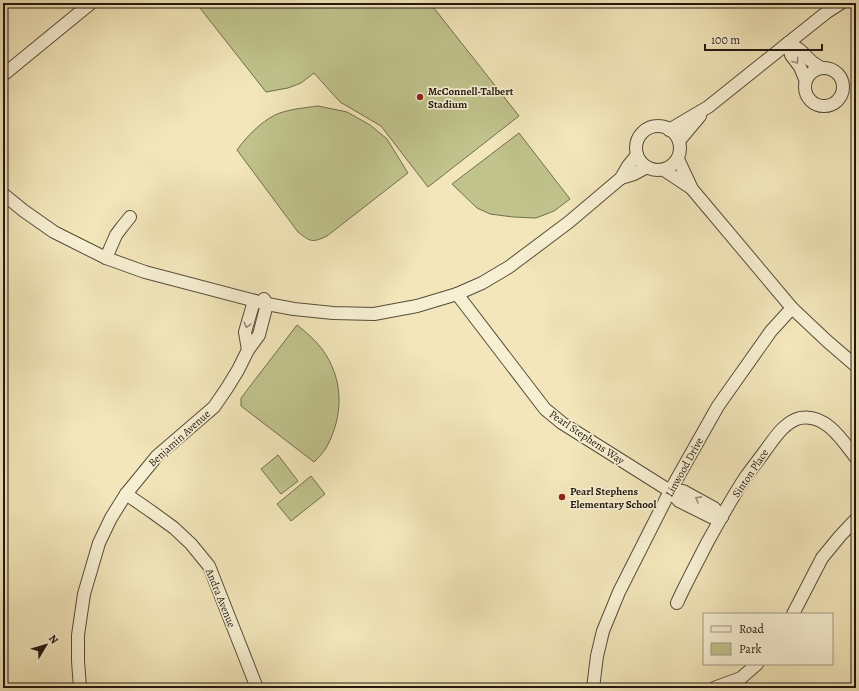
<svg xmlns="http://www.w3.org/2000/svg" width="859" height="691" viewBox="0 0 859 691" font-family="Alegreya,serif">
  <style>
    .green { fill: #c0c38c; stroke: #716e4e }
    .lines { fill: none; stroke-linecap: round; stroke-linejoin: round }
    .minor-casing { stroke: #564c3a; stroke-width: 14 }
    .minor { stroke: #f7efd2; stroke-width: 12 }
    .oneway { stroke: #978e7a }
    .poi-dot { fill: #8f2418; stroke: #f7efd2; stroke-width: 1.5 }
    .labels { text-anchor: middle; stroke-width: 3.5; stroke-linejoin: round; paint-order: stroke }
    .poi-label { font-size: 11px; font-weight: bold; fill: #22180f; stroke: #f7efd2; text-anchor: start }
    .street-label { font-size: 11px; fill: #22180f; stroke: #f7efd2 }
  </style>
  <rect width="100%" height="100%" fill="#f2e6ba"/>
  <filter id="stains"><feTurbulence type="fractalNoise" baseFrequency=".005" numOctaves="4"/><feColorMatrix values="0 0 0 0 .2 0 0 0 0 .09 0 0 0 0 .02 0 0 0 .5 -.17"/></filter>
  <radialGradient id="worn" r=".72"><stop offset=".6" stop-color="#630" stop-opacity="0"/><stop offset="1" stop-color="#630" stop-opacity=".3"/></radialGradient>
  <!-- green -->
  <g class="green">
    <polygon points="196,3 430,3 519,116 428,187 381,126 340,102 314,73 301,83 288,88 266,92"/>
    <path d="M 318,106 L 347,112 L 370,125 L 387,139 L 408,173 L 327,236 C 312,243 311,242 298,232 L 237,150 C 246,137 261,122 275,115 C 288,109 304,108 318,106 Z"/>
    <polygon points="519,133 570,199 554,211 536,218 513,217 490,214 477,208 452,184"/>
    <path d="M 297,325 C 306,332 315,340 322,349 C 344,379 344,416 326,448 C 323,453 318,458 314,462 L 241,406 L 241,398 Z"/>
    <polygon points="278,455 298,481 281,494 261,469"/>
    <polygon points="311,476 325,494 291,521 277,504"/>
  </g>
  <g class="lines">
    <defs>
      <g id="minor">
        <path d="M 788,43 C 791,45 796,47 800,50 C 808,57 809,62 820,67"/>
        <polyline points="788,43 791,55 800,67 805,79"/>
        <circle cx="824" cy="87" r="19"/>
        <polyline points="3,75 91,3"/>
        <circle cx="658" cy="148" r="22"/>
        <polyline points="669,130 708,107 827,12 841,3"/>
        <polyline points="679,141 700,116"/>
        <polyline points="678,159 692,189 792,308 827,341 856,366"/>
        <polyline points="664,170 691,188"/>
        <polyline points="621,178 634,174 647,167"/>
        <polyline points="3,194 24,211 54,232 106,258 145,272 267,304 294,309 333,313 374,314 417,306 457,294 482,283 509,267 569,222 621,178 628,166 637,155"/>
        <polyline points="106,258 116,235 122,227 130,217"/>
        <polyline points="457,294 545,409 562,423 670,491 679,501 711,517 722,517"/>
        <polyline points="248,350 245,332 254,301"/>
        <polyline points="670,491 683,491 714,508 722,517"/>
        <polyline points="126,494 152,512 174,528 191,544 209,566 257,688"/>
        <path d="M 677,603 C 686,583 697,563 707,543 C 720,520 732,497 747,475 C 753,467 759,459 765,451 C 774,439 784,422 800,418 C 826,413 843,441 856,458"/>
        <polyline points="793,614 822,558 840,536 856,519"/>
        <polyline points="80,688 78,661 78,635 84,594 99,543 111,518 126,494 157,456 214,407 227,388 238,370 248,350 259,335 267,304 264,299"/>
        <polyline points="593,688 597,656 603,631 619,592 670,491 718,406 771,331 792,308"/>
        <polyline points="714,688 741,678 757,664"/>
      </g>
    </defs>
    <!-- minor casing -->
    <use href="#minor" class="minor-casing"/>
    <!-- minor -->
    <use href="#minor" class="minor"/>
  </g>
  <!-- one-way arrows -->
  <defs><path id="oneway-chevron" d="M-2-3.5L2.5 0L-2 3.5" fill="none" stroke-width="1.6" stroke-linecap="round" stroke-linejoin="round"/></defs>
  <g class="oneway">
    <use href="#oneway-chevron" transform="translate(796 61) rotate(54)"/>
    <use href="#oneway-chevron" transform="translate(247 325) rotate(106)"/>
    <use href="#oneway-chevron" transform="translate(698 499) rotate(-151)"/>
  </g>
  <!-- markers -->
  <g class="poi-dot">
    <circle cx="420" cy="97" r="4"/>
    <circle cx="562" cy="497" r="4"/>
  </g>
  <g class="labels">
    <!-- poi labels -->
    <g class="poi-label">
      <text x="428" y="95">McConnell-Talbert<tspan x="428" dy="13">Stadium</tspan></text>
      <text x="570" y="495">Pearl Stephens<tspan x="570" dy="13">Elementary School</tspan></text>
    </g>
    <!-- street labels -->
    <g class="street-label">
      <text transform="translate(587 437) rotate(34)" y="4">Pearl Stephens Way</text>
      <text transform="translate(179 438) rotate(-42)" y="4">Benjamin Avenue</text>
      <text transform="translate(684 467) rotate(-61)" y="4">Linwood Drive</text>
      <text transform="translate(750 473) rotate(-56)" y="4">Sinton Place</text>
      <text transform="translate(221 598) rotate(68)" y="4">Andra Avenue</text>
    </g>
  </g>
  <!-- margin -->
  <rect width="859" height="691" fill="none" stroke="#f2e6ba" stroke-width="16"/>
  <rect x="4" y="4" width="851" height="683" fill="none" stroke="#22180f" stroke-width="2"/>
  <rect x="8" y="8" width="843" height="675" fill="none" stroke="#22180f"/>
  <!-- legend -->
  <rect x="703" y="613" width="130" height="52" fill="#f7efd2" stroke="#a29984"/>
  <rect x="711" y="626" width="20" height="6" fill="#f7efd2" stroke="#a29984"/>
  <text x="739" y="633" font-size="12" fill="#22180f">Road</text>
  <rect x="711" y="643" width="20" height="12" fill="#c0c38c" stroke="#a29984"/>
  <text x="739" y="653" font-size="12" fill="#22180f">Park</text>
  <!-- north arrow -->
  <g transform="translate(46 645) rotate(52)" stroke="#f7efd2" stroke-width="3" paint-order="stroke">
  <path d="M0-3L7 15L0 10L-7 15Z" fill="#22180f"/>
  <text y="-6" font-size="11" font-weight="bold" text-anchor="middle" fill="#22180f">N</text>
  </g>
  <!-- scale -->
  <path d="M705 44v6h117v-6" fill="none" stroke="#22180f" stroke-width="2"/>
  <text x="711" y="44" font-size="12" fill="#22180f" stroke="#f7efd2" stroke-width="3" paint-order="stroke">100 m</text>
  <rect width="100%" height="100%" filter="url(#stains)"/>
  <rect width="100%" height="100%" fill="url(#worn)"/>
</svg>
